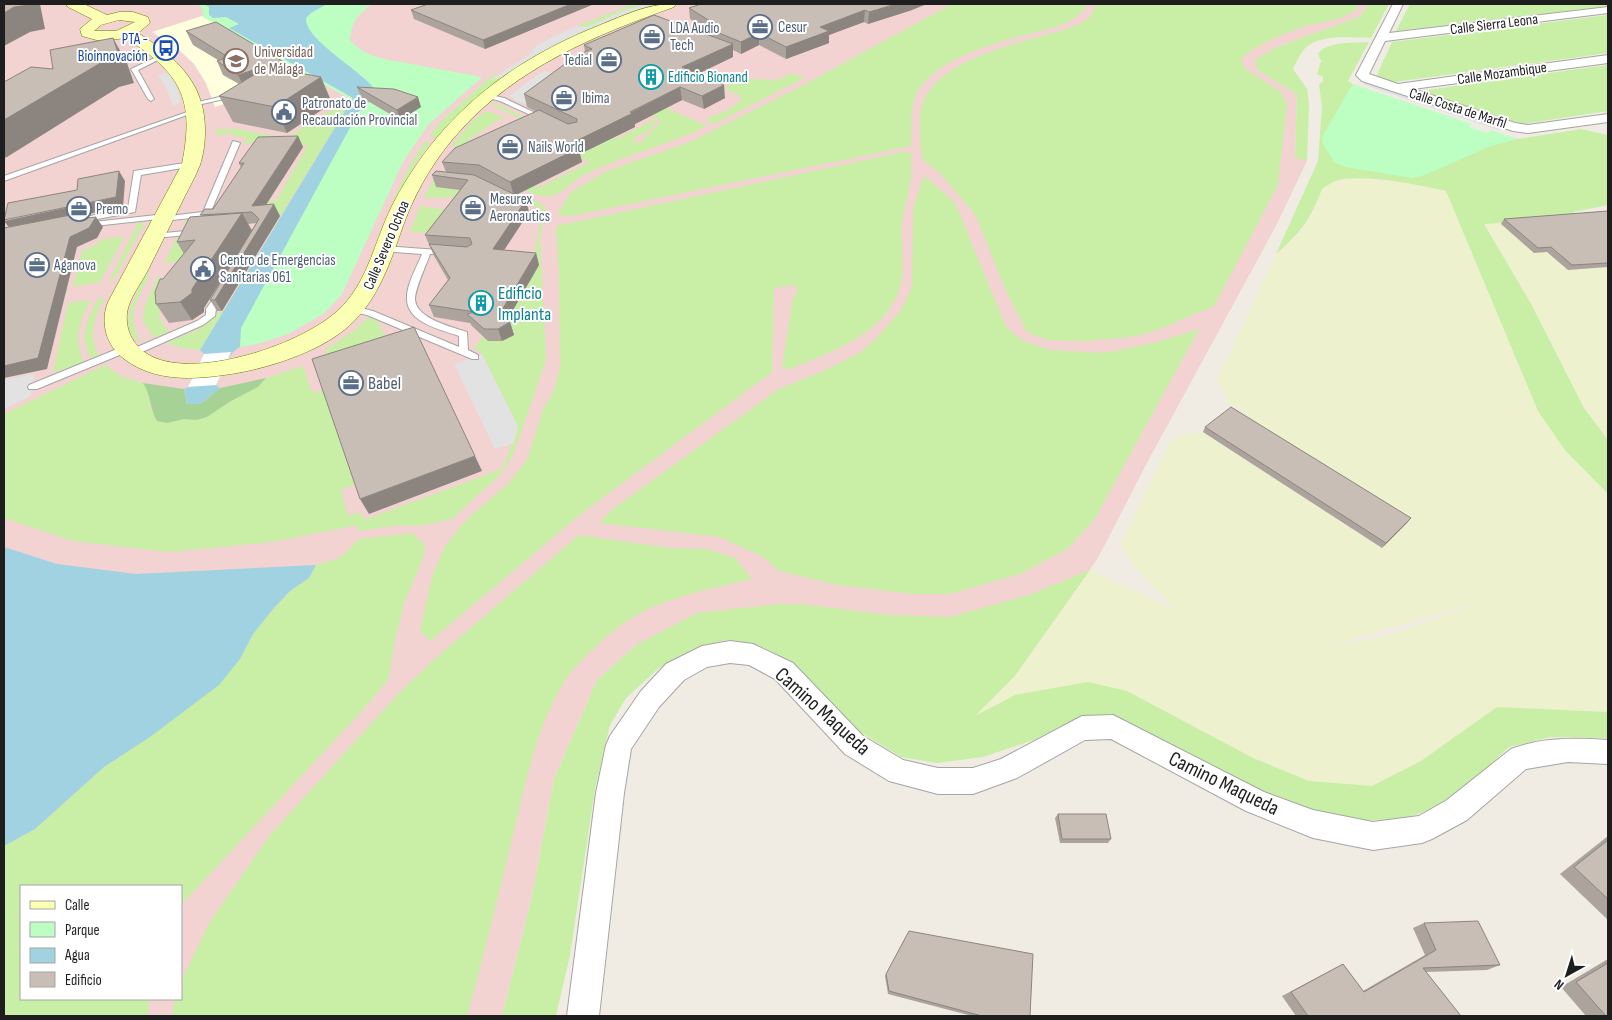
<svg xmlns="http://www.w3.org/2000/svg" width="1612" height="1020" viewBox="0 0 1612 1020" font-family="'Sofia Sans Condensed',sans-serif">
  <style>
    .commercial { fill: #f2d3d1; fill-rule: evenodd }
    .education { fill: #ffffde }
    .farmland { fill: #edf1cd; fill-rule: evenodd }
    .grass { fill: #c8efa5 }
    .forest { fill: #a6d395 }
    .park { fill: #bdfec3 }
    .parking { fill: #e2e2e2 }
    .water { fill: #a0d2e2 }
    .pier { fill: #fff }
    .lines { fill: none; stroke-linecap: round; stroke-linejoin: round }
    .lane-casing { stroke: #a5a5a5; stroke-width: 2 }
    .street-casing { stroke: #a5a5a5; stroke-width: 2 }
    .secondary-casing { stroke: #6c7b00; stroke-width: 1 }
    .lane { fill: #fff; fill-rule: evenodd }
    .street { fill: #fff; fill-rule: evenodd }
    .secondary { fill: #faffb3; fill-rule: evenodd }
    .wall { fill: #aca39d; fill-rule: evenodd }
    .shaded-wall { fill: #8c857f }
    .building { fill: #c8beb6; stroke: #8c857f }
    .labels { text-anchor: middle; stroke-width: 4; stroke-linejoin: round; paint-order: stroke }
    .far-street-label { font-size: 15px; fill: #1e1e1e; stroke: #fff }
    .far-service-label { font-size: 15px; fill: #4e5e75; stroke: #fff; text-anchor: start }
    .far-transit-label { font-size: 15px; fill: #164399; stroke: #fff; text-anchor: end }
    .far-education-label { font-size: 15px; fill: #785e54; stroke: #fff; text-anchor: start }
    .far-culture-label { font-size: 15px; fill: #0d838f; stroke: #fff; text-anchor: start }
    .culture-label { font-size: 18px; fill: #0d838f; stroke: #fff; text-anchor: start }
    .service-label { font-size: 18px; fill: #4e5e75; stroke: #fff; text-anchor: start }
    .near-street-label { font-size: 21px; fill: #1e1e1e; stroke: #fff }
  </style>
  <rect width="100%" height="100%" fill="#f0ece4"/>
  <!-- commercial -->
  <path class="commercial" d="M 4,4 L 1369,4 L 1359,17 L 1277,47 L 1257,70 L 1297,94 L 1295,156 L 1307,161 L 1276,226 L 1148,461 L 1098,558 L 1014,677 L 780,604 L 636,645 L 597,680 L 554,779 L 531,901 L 502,1016 L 4,1016 ZM 21,886 L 181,886 L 181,999 L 21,999 Z"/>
  <!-- education -->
  <polygon class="education" points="202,16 205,18 309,77 215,107 206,83 194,64 177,48 152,32"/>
  <!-- farmland -->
  <g class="farmland">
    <path d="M 1367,179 L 1411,183 L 1446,191 L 1538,411 L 1565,450 L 1608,494 L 1608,712 L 1497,707 L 1421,761 L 1372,786 L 1309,781 L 1253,758 L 1127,691 L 974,717 L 1014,677 L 1090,570 L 1180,612 L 1170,604 L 1132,564 L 1121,543 L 1170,441 L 1181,435 L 1202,432 L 1381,548 L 1407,524 L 1245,423 L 1251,416 L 1229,403 L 1217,380 L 1276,254 L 1299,234 L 1313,212 L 1322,189 L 1336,181 ZM 1483,601 L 1385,636 L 1324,648 L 1483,600 Z"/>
    <polygon points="1484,223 1501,224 1547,252 1568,270 1608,267 1608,440 1584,408 1530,302"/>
  </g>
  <!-- grass -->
  <g class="grass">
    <polygon points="634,4 645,4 621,12 586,27 577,26"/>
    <path d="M 952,4 L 1088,4 C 1075,25 1048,29 1025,35 C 991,44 926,62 914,100 C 910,114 912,132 911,146 L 572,216 L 557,215 L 571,192 L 607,171 L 690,142 L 798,88 Z"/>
    <path d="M 1097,4 L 1360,4 C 1350,22 1318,21 1300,28 C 1282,34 1254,46 1241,59 L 1245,69 L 1280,91 L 1287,104 L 1278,185 L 1214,306 L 1155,331 L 1131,337 L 1086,341 L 1047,340 L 1027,332 L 1006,291 L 976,216 L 941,174 L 922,159 C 921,140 916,115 925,98 C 948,53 1034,41 1078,25 L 1089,18 Z"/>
    <path d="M 1369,4 L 1389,4 L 1371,38 C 1351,38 1316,33 1303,51 C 1299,56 1296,63 1293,69 L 1307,89 L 1309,104 L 1307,161 L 1295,157 L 1297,94 L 1257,70 L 1255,60 L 1277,47 L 1359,17 Z"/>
    <polygon points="1410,4 1608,4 1608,6 1396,31"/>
    <polygon points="1608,15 1608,53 1394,82 1376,77 1392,42"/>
    <path d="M 1369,42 L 1348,81 L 1353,84 L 1322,138 L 1508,136 L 1517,139 L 1581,129 L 1608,135 L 1608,205 L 1573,212 L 1581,218 L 1484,224 L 1530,302 L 1584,408 L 1608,440 L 1608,494 L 1565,450 L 1538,411 L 1446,191 C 1419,185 1362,173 1335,181 C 1331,183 1326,186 1322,189 C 1310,220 1301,232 1276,254 L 1318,161 L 1322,107 L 1319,84 L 1323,82 L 1323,77 L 1317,74 L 1321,61 L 1318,54 C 1326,41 1355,43 1369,42 Z"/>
    <polygon points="1608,65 1608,111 1522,124 1420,91"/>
    <polygon points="495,73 498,74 491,79 504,77 469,104 436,138 430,135 442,120"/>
    <polygon points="790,73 804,78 714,124 705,120 730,109 741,100 740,96 724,89 731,85 713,77 773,80 781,79"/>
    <path d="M 628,91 L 707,126 C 667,146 622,155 582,176 C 571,182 563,194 550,196 C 534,198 520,187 507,180 L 515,176 L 538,188 L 590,162 L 564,149 L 573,144 L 492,105 L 495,103 L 591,149 L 614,137 L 617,139 L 653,120 L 657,121 L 645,134 L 642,134 L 631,140 L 640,143 L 660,122 L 660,120 L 618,100 Z"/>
    <polygon points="349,104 281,215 184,223 185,220 230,216 238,202 276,201 308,145 257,147 256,142 243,144 247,137 234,137 233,133 216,135 216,129 237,129 288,138 318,116"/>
    <path d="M 488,111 L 507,119 L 499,119 L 456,149 L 453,145 C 462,134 474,116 488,111 Z"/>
    <polygon points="425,141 430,143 414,165 395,201 393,201 410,165"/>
    <path d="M 903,152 L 911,152 C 911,162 912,173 910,183 C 908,196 904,208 902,221 C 900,241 905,263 901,282 C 891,333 829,353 787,370 L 782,366 L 793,299 L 798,289 L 794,285 L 774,288 L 772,372 L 582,513 L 430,641 L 420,631 L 432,577 L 445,546 L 466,520 L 510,482 L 528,458 L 543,409 L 553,393 L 560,368 L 559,274 L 556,226 Z"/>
    <polygon points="926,177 955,203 1006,327 1023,341 1050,350 1104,353 1154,343 1199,329 1094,520 1067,549 1020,574 949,594 913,594 838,585 779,571 763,557 720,537 599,523 613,509 779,389 826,370 861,352 878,337 901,310 912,288 913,209 923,178"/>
    <polygon points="490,178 540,203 546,209 540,237 546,359 522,430 513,454 502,473 452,519 425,525 393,526 359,531 357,525 272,542 169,552 73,541 4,518 4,414 105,365 120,376 143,383 150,394 150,408 157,420 167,423 184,419 196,420 207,417 231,401 258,387 266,378 303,366 312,393 326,389 358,483 341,490 348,516 361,512 364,520 502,469 518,427 482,354 474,348 484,336 488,341 502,341 506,322 530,280 542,210 486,181"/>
    <polygon points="433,180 442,180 437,187 467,191 463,197 424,198"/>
    <polygon points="420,206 453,211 437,233 410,232"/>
    <polygon points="145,222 114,279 109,281 138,223"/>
    <polygon points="196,236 186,257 164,265 176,238"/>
    <polygon points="124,237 100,282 73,287 82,251 92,247 103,239"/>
    <path d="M 150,273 C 138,300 124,316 142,343 C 114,328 137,293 146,274 Z"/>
    <polygon points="158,276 166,280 159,317 168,332 154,338 143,321 144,308"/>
    <path d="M 98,298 L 104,298 C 95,317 87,336 99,356 L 92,359 C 77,336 88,320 98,298 Z"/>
    <path d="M 90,300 C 79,325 73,335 84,363 L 53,372 L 68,303 Z"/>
    <path d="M 216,312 L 223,312 L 200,350 L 181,348 L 166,343 C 182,336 209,329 216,312 Z"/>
    <polygon points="368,317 378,322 390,348 331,366 325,350 356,329"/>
    <polygon points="412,533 425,545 423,558 404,603 395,640 388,680 361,712 181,905 181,886 21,886 21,999 149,999 148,1016 4,1016 4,846 35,829 104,767 150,737 240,659 253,634 273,609 290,591 309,578 316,565 340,558 359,539"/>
    <path d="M 579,535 L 670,548 L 707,549 L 735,558 L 752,579 C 711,589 663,597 627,621 C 609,633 575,664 564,682 C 535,730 524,789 511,843 C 497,901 483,959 467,1016 L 172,1016 L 175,999 L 181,999 L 181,982 L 209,923 L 270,835 L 400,692 L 438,656 Z"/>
    <polygon points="1090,570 1014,677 975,716 1015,695 1088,682 1127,691 1253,758 1309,781 1372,786 1421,761 1497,707 1608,712 1608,738 1551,737 1509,747 1476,778 1439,807 1402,819 1348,821 1297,804 1239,781 1162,739 1113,718 1074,720 1034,740 983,757 937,763 901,757 860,732 792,663 759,645 727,640 695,648 659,668 626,698 610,725 595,789 570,955 556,1016 502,1016 531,901 554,779 597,680 636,645 697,613 780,604 809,605 890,615 950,617 1029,595"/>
  </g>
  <!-- forest -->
  <path class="forest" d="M 266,378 L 258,387 L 231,401 L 207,417 L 196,420 L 184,419 L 167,423 L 157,421 C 149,406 152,398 143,383 L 184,389 L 187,404 L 200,404 L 220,388 Z"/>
  <!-- park -->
  <g class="park">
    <path d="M 197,4 L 372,4 C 357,16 352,20 350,40 C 359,51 370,55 384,59 L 482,77 L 428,125 L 403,162 L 342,294 L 325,313 L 288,334 L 261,343 L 240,347 L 231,352 L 200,350 L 352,100 L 205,18 L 202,16 L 203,9 Z"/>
    <polygon points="1353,84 1472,124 1469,127 1488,133 1491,130 1517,139 1491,146 1425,175 1412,178 1345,167 1334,162 1323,144 1322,137"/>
  </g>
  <!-- parking -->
  <g class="parking">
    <polygon points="645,4 657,4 640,10 504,77 490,80 534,51 531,50 538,45 555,36 577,26 586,27 621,12"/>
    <polygon points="543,71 568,76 530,105 518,102 509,96"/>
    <polygon points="168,72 176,85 181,102 173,106 166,87 158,75"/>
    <polygon points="1365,80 1509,129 1498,130 1364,85"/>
    <polygon points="482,354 518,427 514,443 495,449 454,364"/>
    <polygon points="35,374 31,396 4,409 4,380"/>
  </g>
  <!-- water -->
  <g class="water">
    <path d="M 204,4 L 327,4 L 311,13 L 306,18 C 304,40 363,71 376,91 L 372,101 L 365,104 L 368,106 L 359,111 L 241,328 L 240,347 C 226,355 222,371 216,385 L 220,388 L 200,404 L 187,404 L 184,389 L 188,387 L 204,354 L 200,350 L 353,98 L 229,28 L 239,24 L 226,17 L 213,18 L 209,15 L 209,7 Z"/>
    <polygon points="4,547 57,564 136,574 316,565 309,578 290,591 273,609 253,634 240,659 219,685 150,737 104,767 35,829 4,846"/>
  </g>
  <!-- pier -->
  <polygon class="pier" points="231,352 216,385 188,387 204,354"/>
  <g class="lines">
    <defs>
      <g id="lane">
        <polygon points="161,55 166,56 138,70 154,99 151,101 148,99 131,69"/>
        <polygon points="236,93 239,95 238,96 193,106 190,104"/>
        <polygon points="487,94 504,98 550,120 544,121 500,101 485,97 485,95"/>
        <polygon points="193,110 198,111 4,181 4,176"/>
        <polygon points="233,141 240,143 209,216 163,221 159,219 94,226 90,224 94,222 165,214 169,216 203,212"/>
        <polygon points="191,162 194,162 194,166 141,175 135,212 81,222 77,220 81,218 128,208 134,171"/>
        <polygon points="196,230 199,230 199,234 154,238 150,236 154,234"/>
        <path d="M 384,246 L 438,250 L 438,254 L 430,254 C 426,266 415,288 415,300 C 417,319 452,327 467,332 L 468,350 L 478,355 L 478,359 L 472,359 L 367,315 L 350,311 L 348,309 L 353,306 L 373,311 L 459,347 L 459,336 C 442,330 407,323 407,299 C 406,285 417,267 422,254 L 381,251 L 380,249 Z"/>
        <polygon points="221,291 225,294 216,309 215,316 203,325 133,356 127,356 127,352 37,389 29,389 28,387 29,385 122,347 128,347 128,351 197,321 206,315 206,309 218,292"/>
      </g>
      <g id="street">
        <polygon points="1393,4 1403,4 1389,33 1608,7 1608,13 1385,41 1369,74 1398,84 1608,55 1608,63 1413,89 1515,123 1528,125 1608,114 1608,122 1528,133 1513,131 1362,81 1356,75"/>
        <path d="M 730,641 L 753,644 L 793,663 L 863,736 L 903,760 L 938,768 L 973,768 L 1001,759 L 1082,716 L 1113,715 L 1264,792 L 1313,810 L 1373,822 L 1419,816 L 1447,800 L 1511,749 C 1542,737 1576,738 1608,740 L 1608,764 L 1568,762 L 1526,769 L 1467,820 L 1432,839 L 1422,843 L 1373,850 L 1313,838 L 1246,811 L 1111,739 L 1085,740 L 1017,778 L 973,794 L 938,794 L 889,781 L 845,754 L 775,679 L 749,665 L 730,663 L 707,667 L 684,680 L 659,707 L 631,749 L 624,793 L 599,1016 L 567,1016 L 596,793 L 606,745 L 610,736 L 641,691 L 666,664 L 702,646 Z"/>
      </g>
      <path id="secondary" d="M 66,4 L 84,4 L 107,15 L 119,12 L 133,12 L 148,17 L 150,23 L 138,33 C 165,50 192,71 201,102 C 207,121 206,147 200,165 C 195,178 187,191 181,204 C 170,226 159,248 148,270 C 141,284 129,298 127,313 C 125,332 135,348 151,356 C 198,381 316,341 347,301 C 371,272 377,233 395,200 C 441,114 510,61 600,25 C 625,15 649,3 676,4 L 674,7 C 595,35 516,68 459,132 C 437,156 418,187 406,218 C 398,239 392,260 382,280 C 374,297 364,312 350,325 C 321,352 264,370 224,375 C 190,380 152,381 123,358 C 106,345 100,322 108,302 L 182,164 C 195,98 181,74 126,38 L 100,41 L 82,36 L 80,29 L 92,19 L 68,7 ZM 119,20 L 135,22 L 116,31 L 94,31 L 101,25 Z"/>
    </defs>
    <!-- lane casing -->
    <use href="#lane" class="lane-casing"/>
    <!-- street casing -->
    <use href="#street" class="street-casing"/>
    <!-- secondary casing -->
    <use href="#secondary" class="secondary-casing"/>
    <!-- lane -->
    <use href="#lane" class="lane"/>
    <!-- street -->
    <use href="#street" class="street"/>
    <!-- secondary -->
    <use href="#secondary" class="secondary"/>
  </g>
  <!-- wall -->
  <g class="wall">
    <polygon points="424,4 594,4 485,49 414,19 411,10 426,5"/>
    <polygon points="689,8 912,10 868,24 864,22 829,35 829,43 786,59 759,45 741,54 733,50 733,57 697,74 725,98 704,109 682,100 635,124 635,127 580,154 582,162 515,195 529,212 504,250 536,253 539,265 508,319 510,322 514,335 502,341 488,341 472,326 470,323 434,317 429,305 448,280 434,256 425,235 460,190 436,187 432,175 446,172 442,162 537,112 527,107 524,94 585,52 584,45 692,30 692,22 698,25 690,19"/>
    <polygon points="186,31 287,71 332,103 287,133 233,122 219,96 239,84 223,75 217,61 218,60 193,45"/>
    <polygon points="357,87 421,107 400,120 361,97"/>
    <path d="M 298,136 L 303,147 L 266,205 L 280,216 L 222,311 L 217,311 L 210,300 L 222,279 L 204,308 L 204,312 L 192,320 L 169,323 L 156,304 L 184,254 L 177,242 L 201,216 L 213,209 L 241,168 L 239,163 ZM 256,223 L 252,230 L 248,224 Z"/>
    <polygon points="1608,211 1608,267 1568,270 1547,252 1534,253 1501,224 1504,219"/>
    <polygon points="1205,427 1411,518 1382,548 1203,432"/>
    <polygon points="1058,814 1111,839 1108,843 1060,843 1055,818"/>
    <polygon points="1608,836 1608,920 1560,874"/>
    <polygon points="1424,923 1500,965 1487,970 1426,972 1461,1016 1296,1016 1282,996 1343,964 1363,991 1425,955 1413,928"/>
    <polygon points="1608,959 1608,1016 1586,1016 1561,987"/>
    <polygon points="886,974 1030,1016 972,1016 888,994 885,976"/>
  </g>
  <!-- shaded-wall -->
  <g class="shaded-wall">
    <polygon points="29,4 40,4 45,29 30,32 4,46 4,13 14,7"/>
    <polygon points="571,4 594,4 485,49 483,40"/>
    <polygon points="896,4 927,4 912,10 868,24 869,12"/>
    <polygon points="865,10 864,22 829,35 829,43 786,59 786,47 820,27"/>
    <polygon points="759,33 759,45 741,54 741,42"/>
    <polygon points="113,38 127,63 134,83 119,87 7,157 4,158 4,120"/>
    <polygon points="733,44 733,57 683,81 682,67"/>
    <polygon points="282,61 288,75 245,89 238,75"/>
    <polygon points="321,77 332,103 287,133 275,107"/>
    <polygon points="724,85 725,98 704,109 702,96"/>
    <polygon points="680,87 682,100 635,124 635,127 580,154 582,162 514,196 510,182 570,144"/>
    <polygon points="418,97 421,107 400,120 397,110"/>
    <polygon points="298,136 303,147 258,217 252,206"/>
    <polygon points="119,171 125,181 123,207 11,230 4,221 116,197"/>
    <polygon points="526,200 529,212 497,261 493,249"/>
    <polygon points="274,204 280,216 222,311 215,300"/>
    <polygon points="242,213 252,231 204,308 204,312 192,320 180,302 192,289"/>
    <polygon points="96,217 103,227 97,238 77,247 47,369 4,378 4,366 70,237"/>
    <polygon points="536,253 539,265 506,322 502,310"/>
    <polygon points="510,322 514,335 502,341 498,329"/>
    <polygon points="475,456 482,471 369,514 360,499"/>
    <polygon points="1411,518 1407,523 1382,548 1386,543"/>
  </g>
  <!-- building -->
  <g class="building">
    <polygon points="4,4 29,4 29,5 14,7 4,13"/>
    <polygon points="428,4 571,4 483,40 411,10"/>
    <polygon points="701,4 896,4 869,12 865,10 820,27 829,31 786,47 759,33 741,42 692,22 715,31 718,26 689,8"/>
    <polygon points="654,15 733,44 682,67 724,85 702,96 680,87 630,112 633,113 570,144 579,148 510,182 479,165 442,162 455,148 539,110 568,124 577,122 577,119 524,94 577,55 592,49 584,45"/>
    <polygon points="216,22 282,61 238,75 217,61 228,57 186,31"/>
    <polygon points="113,38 120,58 104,61 4,120 4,82 31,67 53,69 50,50"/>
    <polygon points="267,67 321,77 275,107 219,96"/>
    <polygon points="357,87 394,89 418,97 397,110"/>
    <polygon points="298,136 252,206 274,204 215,300 210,300 259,219 252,212 200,215 205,209 213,209 244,163 239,163 258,137"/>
    <polygon points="119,171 116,197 4,220 8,203 77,190 78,179"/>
    <polygon points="436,171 474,175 526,200 493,249 536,253 502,310 510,322 498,329 484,329 467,314 475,312 429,305 450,278 429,244 467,247 472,244 470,238 425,235 468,180 432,175"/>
    <polygon points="1608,211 1608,263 1572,265 1551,247 1538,248 1504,219"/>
    <polygon points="81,213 86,218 96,217 89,228 70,237 38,358 4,366 4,228"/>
    <polygon points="242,213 192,289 192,293 180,302 156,304 155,292 160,279 163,279 195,240 177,242 188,220 190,217"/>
    <polygon points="414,327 475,456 360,499 312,359"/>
    <polygon points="1231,407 1411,518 1386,543 1205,427"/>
    <polygon points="1058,814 1106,814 1111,839 1062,839"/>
    <polygon points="1608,840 1608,899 1574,867"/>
    <polygon points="1478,921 1500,965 1423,968 1461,1016 1308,1016 1291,992 1343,964 1364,992 1436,950 1424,923"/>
    <polygon points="909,931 1033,954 1030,1016 982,1016 889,991 886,974"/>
    <polygon points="1608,963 1608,1016 1606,1016 1576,982"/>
  </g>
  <!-- icons -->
  <defs>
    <symbol id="office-ring" viewBox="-11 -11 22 22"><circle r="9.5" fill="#fff" stroke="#5c6f8a" stroke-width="1.5"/><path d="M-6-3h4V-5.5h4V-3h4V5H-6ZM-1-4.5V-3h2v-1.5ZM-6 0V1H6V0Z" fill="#5c6f8a"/></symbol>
    <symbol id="bus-ring" viewBox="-11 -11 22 22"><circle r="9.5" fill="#fff" stroke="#1a4fb4" stroke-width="1.5"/><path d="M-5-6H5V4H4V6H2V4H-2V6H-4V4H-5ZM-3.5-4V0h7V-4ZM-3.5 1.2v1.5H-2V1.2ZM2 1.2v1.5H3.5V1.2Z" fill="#1a4fb4"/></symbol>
    <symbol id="university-ring" viewBox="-11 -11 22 22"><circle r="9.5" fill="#fff" stroke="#8d6e63" stroke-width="1.5"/><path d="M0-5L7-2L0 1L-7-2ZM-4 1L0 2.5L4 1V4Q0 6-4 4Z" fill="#8d6e63"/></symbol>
    <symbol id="building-ring" viewBox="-11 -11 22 22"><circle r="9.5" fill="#fff" stroke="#0f9aa8" stroke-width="1.5"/><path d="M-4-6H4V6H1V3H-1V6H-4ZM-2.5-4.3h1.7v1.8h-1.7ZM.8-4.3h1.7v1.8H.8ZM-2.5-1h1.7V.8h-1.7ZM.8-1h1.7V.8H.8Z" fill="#0f9aa8"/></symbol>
    <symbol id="civic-ring" viewBox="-11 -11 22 22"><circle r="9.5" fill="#fff" stroke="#5c6f8a" stroke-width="1.5"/><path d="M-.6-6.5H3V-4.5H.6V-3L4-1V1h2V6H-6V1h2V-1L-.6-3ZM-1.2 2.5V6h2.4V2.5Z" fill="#5c6f8a"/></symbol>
  </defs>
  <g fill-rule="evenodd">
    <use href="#office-ring" x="746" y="13" width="28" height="28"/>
    <use href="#office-ring" x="638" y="23" width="28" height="28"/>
    <use href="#bus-ring" x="152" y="34" width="28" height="28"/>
    <use href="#office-ring" x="595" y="46" width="28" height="28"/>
    <use href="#university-ring" x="222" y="47" width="28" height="28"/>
    <use href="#building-ring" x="637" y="63" width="28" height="28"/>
    <use href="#office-ring" x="550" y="84" width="28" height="28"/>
    <use href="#civic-ring" x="270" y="98" width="28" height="28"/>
    <use href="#office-ring" x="496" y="133" width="28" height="28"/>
    <use href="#office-ring" x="459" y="194" width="28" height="28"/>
    <use href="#office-ring" x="65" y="195" width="28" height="28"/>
    <use href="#office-ring" x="23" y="251" width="28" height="28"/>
    <use href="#civic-ring" x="189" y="255" width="28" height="28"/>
    <use href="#building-ring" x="467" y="289" width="28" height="28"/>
    <use href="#office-ring" x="337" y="369" width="28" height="28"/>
  </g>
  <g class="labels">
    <!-- far-street labels -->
    <g class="far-street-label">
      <text transform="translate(1494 24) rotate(-7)" y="5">Calle Sierra Leona</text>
      <text transform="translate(1502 73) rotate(-8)" y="5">Calle Mozambique</text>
      <text transform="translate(1458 108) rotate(18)" y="5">Calle Costa de Marfil</text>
      <text transform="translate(386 245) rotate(-67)" y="5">Calle Severo Ochoa</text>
    </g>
    <!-- far-service labels -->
    <g class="far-service-label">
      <text x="778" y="32">Cesur</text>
      <text x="670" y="33">LDA Audio<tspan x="670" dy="17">Tech</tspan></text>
      <text x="592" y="65" text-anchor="end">Tedial</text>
      <text x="582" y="103">Ibima</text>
      <text x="302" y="108">Patronato de<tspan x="302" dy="17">Recaudación Provincial</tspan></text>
      <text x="528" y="152">Nails World</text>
      <text x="490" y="204">Mesurex<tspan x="490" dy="17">Aeronautics</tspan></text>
      <text x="96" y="214">Premo</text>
      <text x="220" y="265">Centro de Emergencias<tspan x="220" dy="17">Sanitarias 061</tspan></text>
      <text x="54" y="270">Aganova</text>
    </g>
    <!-- far-transit labels -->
    <g class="far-transit-label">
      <text x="148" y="44">PTA -<tspan x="148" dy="17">Bioinnovación</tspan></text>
    </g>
    <!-- far-education labels -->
    <g class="far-education-label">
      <text x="254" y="57">Universidad<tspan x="254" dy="17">de Málaga</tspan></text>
    </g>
    <!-- far-culture labels -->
    <g class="far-culture-label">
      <text x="668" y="82">Edificio Bionand</text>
    </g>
    <!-- culture labels -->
    <g class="culture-label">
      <text x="498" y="299">Edificio<tspan x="498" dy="21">Implanta</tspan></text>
    </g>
    <!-- service labels -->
    <g class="service-label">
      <text x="368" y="389">Babel</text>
    </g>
    <!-- near-street labels -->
    <g class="near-street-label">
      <text transform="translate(823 711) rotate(42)" y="7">Camino Maqueda</text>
      <text transform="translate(1224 783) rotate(26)" y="7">Camino Maqueda</text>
    </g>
  </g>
  <!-- border -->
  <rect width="1612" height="1020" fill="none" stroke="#1e1e1e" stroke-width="10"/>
  <!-- legend -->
  <rect x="20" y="885" width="162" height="115" fill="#ffffff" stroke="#a5a5a5"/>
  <rect x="30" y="901" width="25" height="8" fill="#faffb3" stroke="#a5a5a5"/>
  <text x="65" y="910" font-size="15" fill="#1e1e1e">Calle</text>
  <rect x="30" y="922" width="25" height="15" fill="#bdfec3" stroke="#a5a5a5"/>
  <text x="65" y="935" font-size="15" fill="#1e1e1e">Parque</text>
  <rect x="30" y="948" width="25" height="15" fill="#a0d2e2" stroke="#a5a5a5"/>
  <text x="65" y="960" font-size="15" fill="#1e1e1e">Agua</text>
  <rect x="30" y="972" width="25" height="15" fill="#c8beb6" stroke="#a5a5a5"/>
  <text x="65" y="985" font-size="15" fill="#1e1e1e">Edificio</text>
  <!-- north arrow -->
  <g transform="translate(1567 975) rotate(219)" stroke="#ffffff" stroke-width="4" paint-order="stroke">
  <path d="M0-4L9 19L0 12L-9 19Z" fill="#1e1e1e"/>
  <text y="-8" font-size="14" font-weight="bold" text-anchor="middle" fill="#1e1e1e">N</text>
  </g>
</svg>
